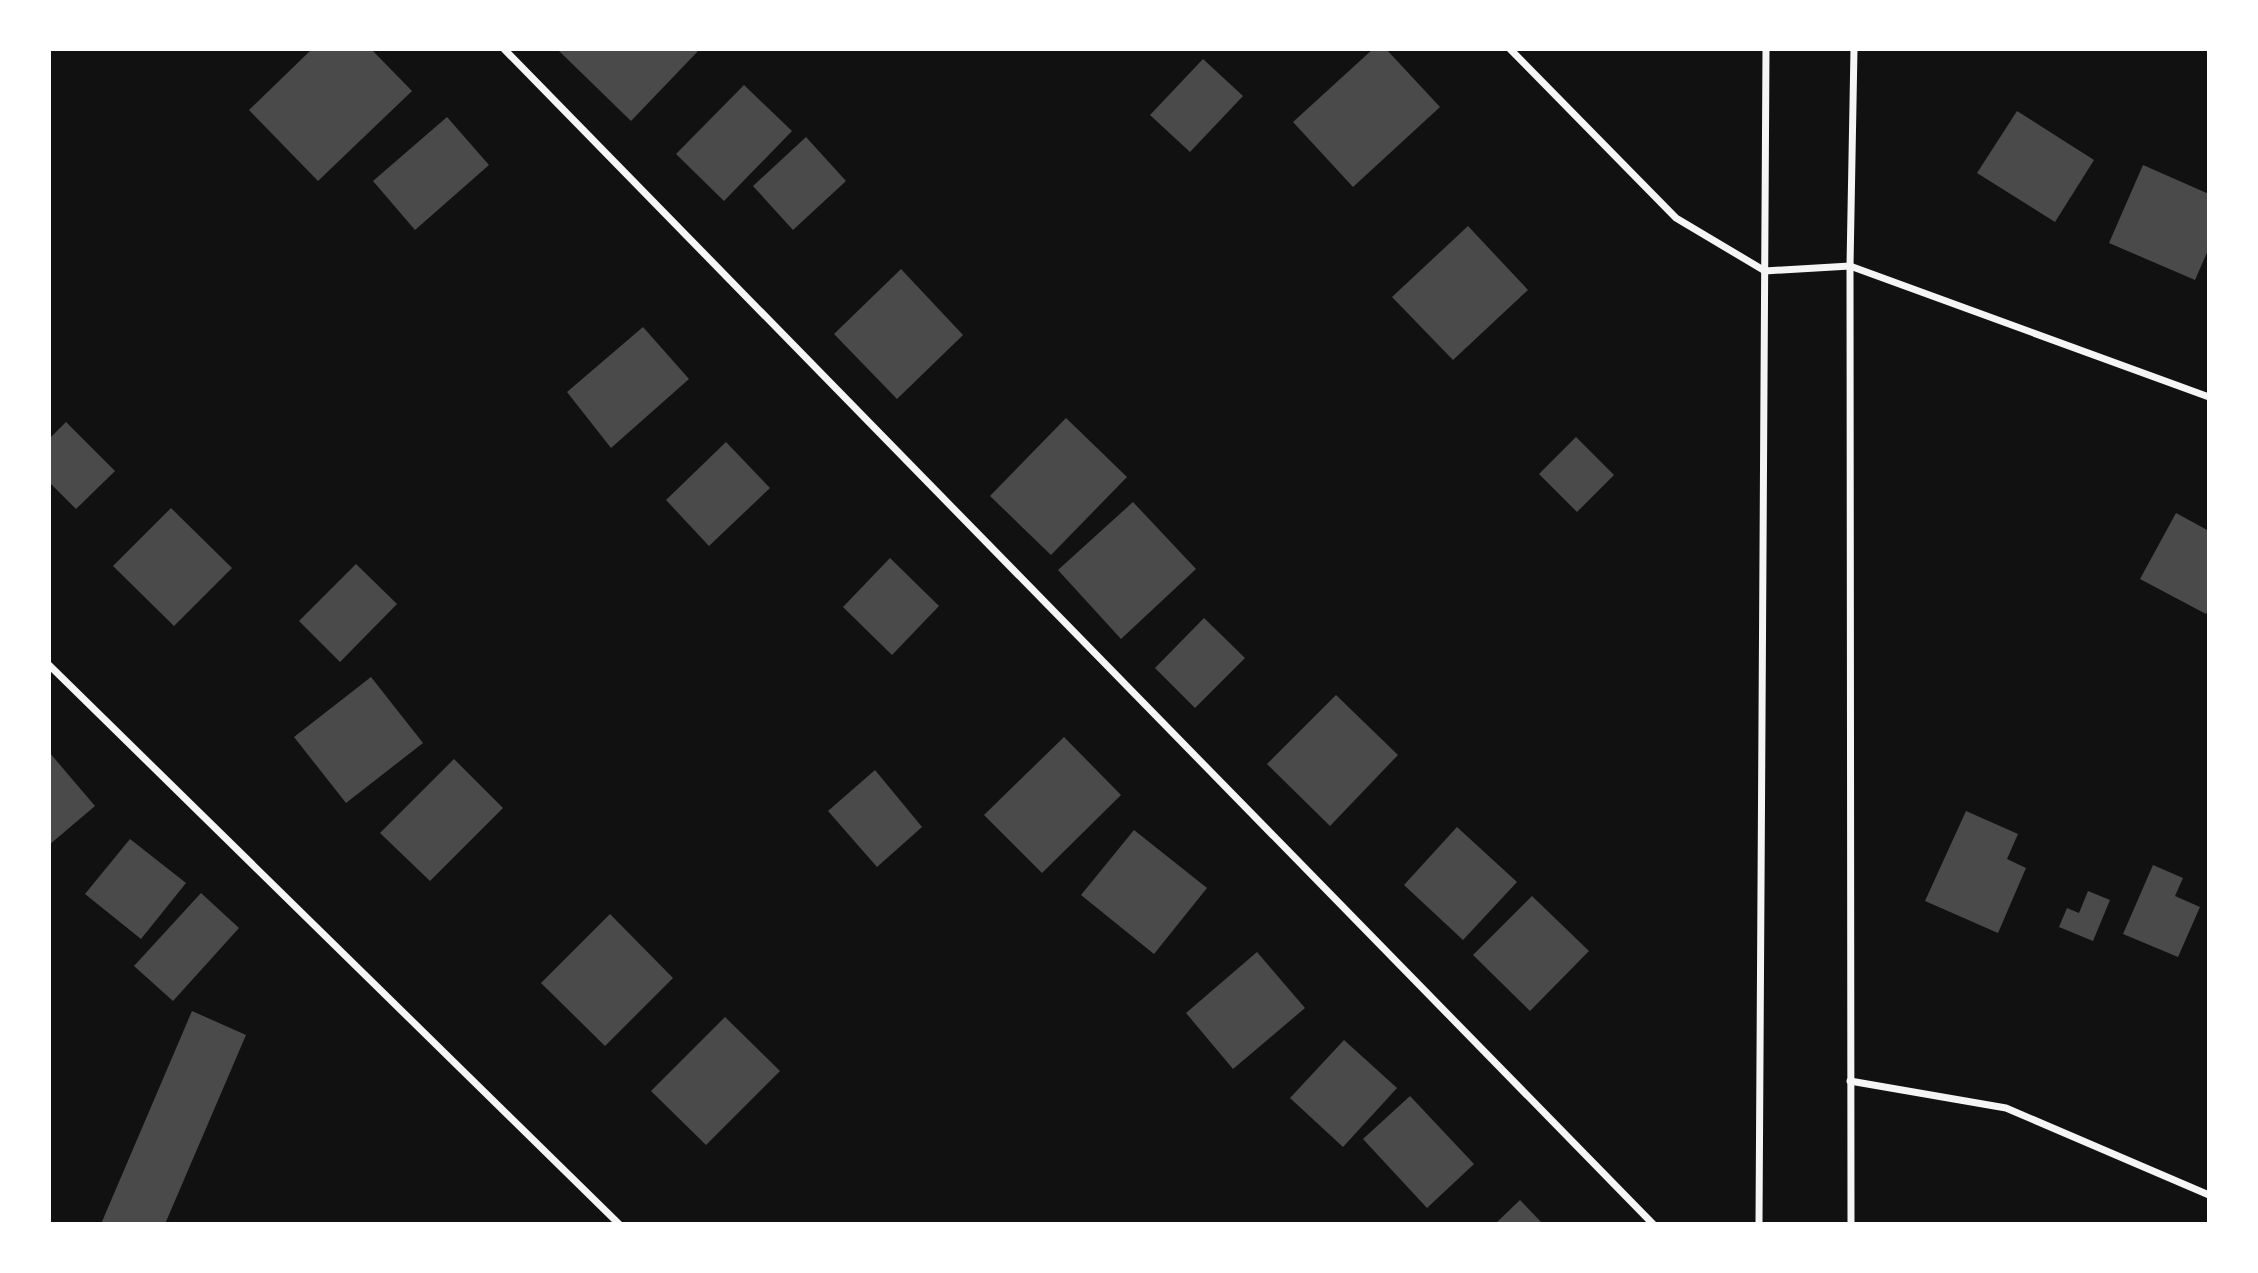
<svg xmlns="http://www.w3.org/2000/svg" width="2258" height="1273" viewBox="0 0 2258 1273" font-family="'Nunito Sans',sans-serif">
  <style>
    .building { fill: #4a4a4a }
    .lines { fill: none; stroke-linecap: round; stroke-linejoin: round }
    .minor { stroke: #f5f5f5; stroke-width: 7 }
  </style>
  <rect width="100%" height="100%" fill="#111"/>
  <!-- building -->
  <g class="building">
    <polygon points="312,49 371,49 412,91 318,181 249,110"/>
    <polygon points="557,49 700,49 631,121"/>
    <polygon points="1373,49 1386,49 1440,107 1353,187 1293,122"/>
    <polygon points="1203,59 1243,96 1190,152 1150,115"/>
    <polygon points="744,85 792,131 724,201 676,154"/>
    <polygon points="2017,111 2094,160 2055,222 1977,173"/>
    <polygon points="447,117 489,165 415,230 373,181"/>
    <polygon points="806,137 846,181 793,230 753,186"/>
    <polygon points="2143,165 2209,194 2209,248 2195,280 2109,243"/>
    <polygon points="1468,226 1528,290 1453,360 1392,297"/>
    <polygon points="901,269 963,335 897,399 834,334"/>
    <polygon points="643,327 689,379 611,448 567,392"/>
    <polygon points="1066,418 1127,477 1051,555 990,496"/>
    <polygon points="66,422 115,471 76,509 49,482 49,439"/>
    <polygon points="1576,437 1614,475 1577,512 1539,474"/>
    <polygon points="726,442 770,488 709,546 666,500"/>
    <polygon points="1133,502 1196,569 1121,639 1058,570"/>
    <polygon points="171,508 232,568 174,626 113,566"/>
    <polygon points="2176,513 2209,531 2209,609 2206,614 2140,579"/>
    <polygon points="890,558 939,606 892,655 843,607"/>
    <polygon points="356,564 397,604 340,662 299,621"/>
    <polygon points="1204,618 1245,658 1195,708 1155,668"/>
    <polygon points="371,677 423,743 346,803 294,737"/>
    <polygon points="1336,695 1398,755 1330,826 1267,764"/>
    <polygon points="1064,737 1121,795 1042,873 984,815"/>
    <polygon points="49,752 95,806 49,845"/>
    <polygon points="454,759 503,808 430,881 380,833"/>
    <polygon points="875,770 922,827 877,867 828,811"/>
    <polygon points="1966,811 2018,834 2007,859 2026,868 1998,933 1925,901"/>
    <polygon points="1457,827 1517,882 1463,940 1404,885"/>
    <polygon points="1134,830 1207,888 1154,954 1081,895"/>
    <polygon points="130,839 186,883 141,939 85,894"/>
    <polygon points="2153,865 2183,878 2175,896 2200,907 2178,957 2123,934"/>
    <polygon points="2088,891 2110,900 2093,941 2059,927 2067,908 2079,913"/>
    <polygon points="201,893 239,928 173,1001 134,966"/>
    <polygon points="1532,896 1589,951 1530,1011 1473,955"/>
    <polygon points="610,914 673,978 605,1046 541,983"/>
    <polygon points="1257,952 1305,1008 1233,1069 1186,1013"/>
    <polygon points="192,1011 246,1035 165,1224 101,1224"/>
    <polygon points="725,1017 780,1071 706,1145 651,1091"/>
    <polygon points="1344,1040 1397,1088 1343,1147 1290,1098"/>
    <polygon points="1410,1096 1474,1164 1427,1208 1363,1139"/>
    <polygon points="1520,1200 1543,1224 1495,1224"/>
  </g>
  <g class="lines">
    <!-- minor -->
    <g class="minor">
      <polyline points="504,49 1653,1224"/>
      <polyline points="1510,49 1676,218 1765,271 1850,266 2209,397"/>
      <polyline points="49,665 619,1224"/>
      <polyline points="1850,1081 2006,1108 2209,1195"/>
      <polyline points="1759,1224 1766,49"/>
      <polyline points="1851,1224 1850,266 1854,49"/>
    </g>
  </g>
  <!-- border -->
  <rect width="2258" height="1273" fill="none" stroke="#ffffff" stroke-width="102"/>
</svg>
